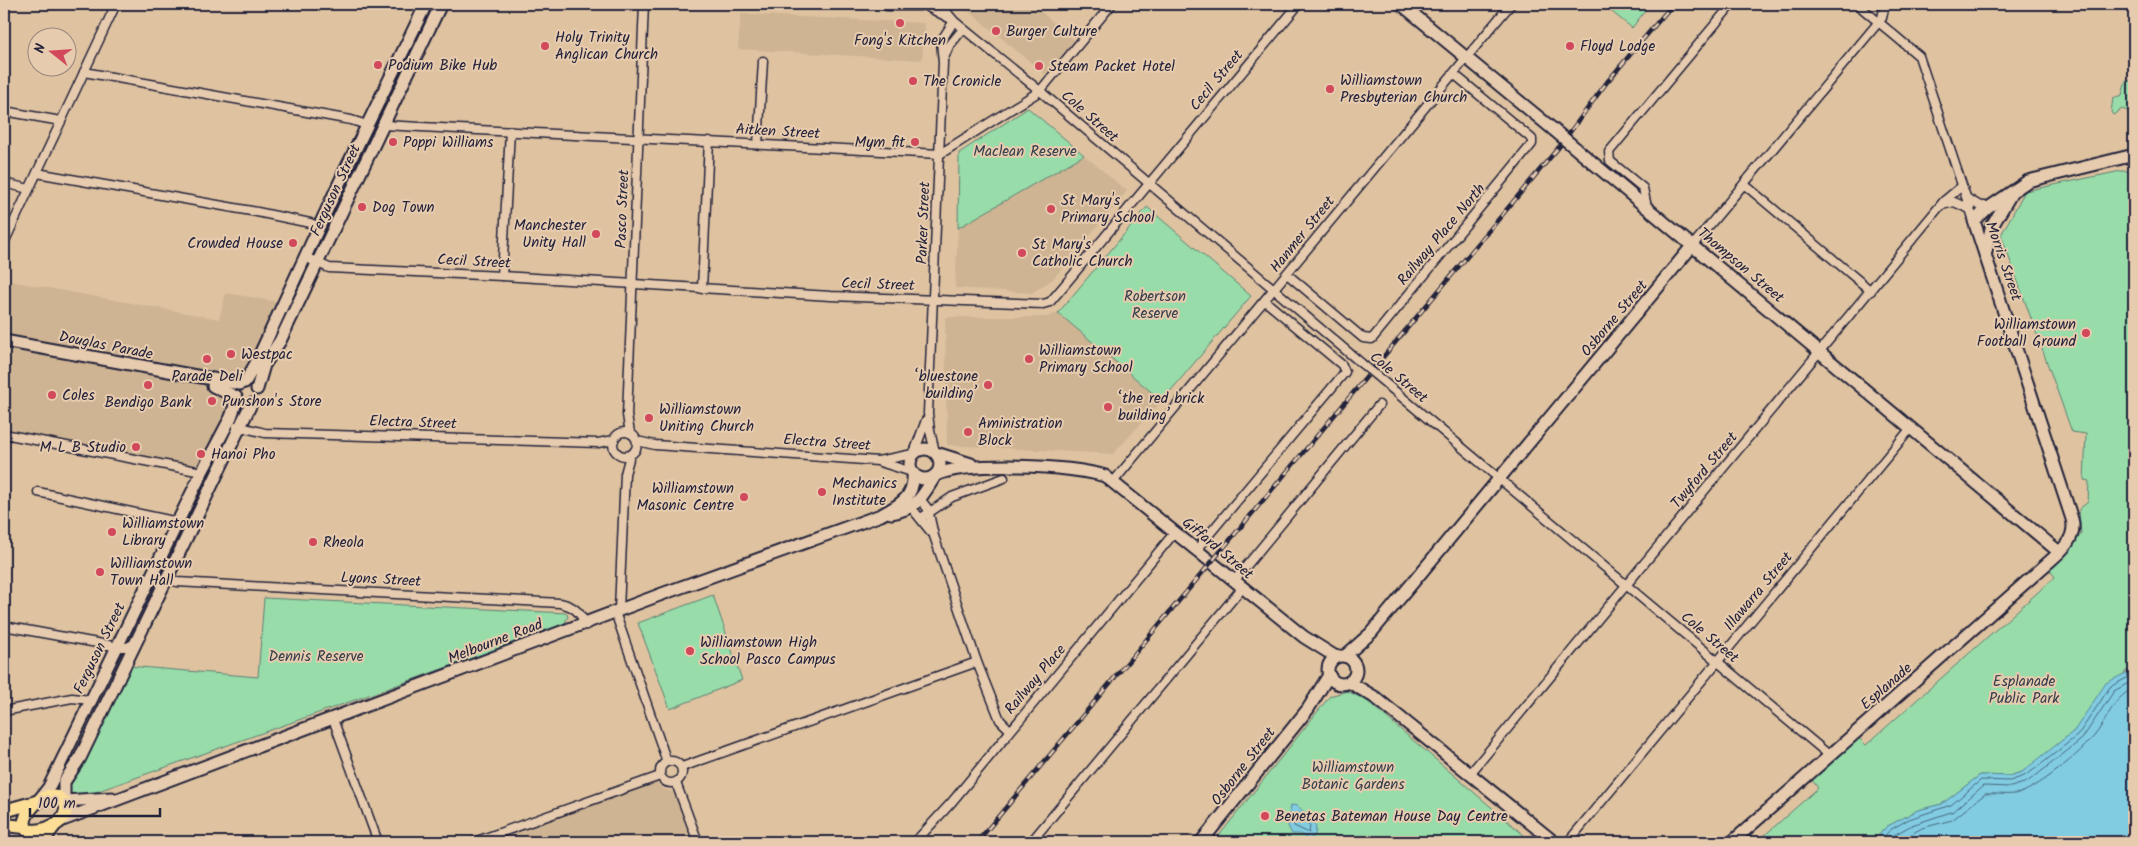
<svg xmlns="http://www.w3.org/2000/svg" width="2138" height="846" viewBox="0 0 2138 846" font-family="Kalam,sans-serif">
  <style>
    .built { fill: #ceb492 }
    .green { fill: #97dca9; stroke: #5c7f72 }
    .water { fill: #81cce1; stroke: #5b889f }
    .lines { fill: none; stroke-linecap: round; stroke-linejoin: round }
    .shore { stroke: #48667d; stroke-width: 1 }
    .street-casing { stroke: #22223b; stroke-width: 11 }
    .secondary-casing { stroke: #22223b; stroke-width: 15 }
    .primary-casing { stroke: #22223b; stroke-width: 16 }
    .street { stroke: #e7cbae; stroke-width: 8 }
    .secondary { stroke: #e7cbae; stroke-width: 11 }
    .primary { stroke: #fcde96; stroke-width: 12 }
    .rail-casing { stroke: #22223b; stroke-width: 4.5 }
    .rail { stroke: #e7cbae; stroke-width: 2.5; stroke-dasharray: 8; stroke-linecap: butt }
    .street-bridge-casing { stroke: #22223b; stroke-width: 11; stroke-linecap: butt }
    .secondary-bridge-casing { stroke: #22223b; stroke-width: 15; stroke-linecap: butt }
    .street-bridge { stroke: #e7cbae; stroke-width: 8 }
    .secondary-bridge { stroke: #e7cbae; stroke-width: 11 }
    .poi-dot { fill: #d1495b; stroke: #e7cbae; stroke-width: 2 }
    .labels { text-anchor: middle; stroke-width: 4; stroke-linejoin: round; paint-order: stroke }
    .poi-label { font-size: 15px; fill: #22223b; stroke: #e7cbae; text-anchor: start }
    .street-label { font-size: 15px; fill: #22223b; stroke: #e7cbae }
    .park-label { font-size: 15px; fill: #343e4c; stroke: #e7cbae }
  </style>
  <rect width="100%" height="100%" fill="#dfc3a0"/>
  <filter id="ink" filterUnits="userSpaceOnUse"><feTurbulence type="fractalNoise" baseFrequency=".02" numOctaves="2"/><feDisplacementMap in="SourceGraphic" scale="10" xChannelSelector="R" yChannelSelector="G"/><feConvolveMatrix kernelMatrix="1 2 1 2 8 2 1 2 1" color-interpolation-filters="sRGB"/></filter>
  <g filter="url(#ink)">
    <!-- built -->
    <g class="built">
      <polygon points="960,4 1032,4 1076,42 1045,74"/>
      <polygon points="741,14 923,23 925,27 922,60 738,49"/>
      <polygon points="1084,155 1127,191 1053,279 1032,293 955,288 958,228"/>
      <polygon points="4,280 219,319 226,293 279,302 201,468 4,431"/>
      <polygon points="1058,313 1162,401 1113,454 947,445 945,317 1046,317"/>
      <polygon points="656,782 664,789 675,793 692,842 510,842 508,837"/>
    </g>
    <!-- green -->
    <g class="green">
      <polygon points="1602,4 1650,4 1632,28"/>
      <polygon points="2126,81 2134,81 2134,113 2122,109 2113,115 2111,112 2113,98 2122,95"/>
      <polygon points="1028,108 1084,155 958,228 959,153"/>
      <polygon points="2121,171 2134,171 2134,669 2126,671 2074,731 2032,765 2022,772 2009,776 1980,775 1942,804 1918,810 1886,827 1873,842 1757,842 1818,788 1812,780 1859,738 1866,745 2055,577 2048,568 2073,545 2081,534 2079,509 2088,502 2089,481 2084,480 2086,434 2072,432 2001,235 2025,191"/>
      <polygon points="1147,207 1251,296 1162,401 1058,313"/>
      <polygon points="713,595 742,680 670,709 638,623"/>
      <polygon points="264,598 566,613 568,617 564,624 555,629 90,794 68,795 68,788 128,666 258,677"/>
      <polygon points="1347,691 1366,700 1532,842 1214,842 1330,696"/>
    </g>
    <!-- water -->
    <g class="water">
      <polygon points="2134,669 2134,842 1873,842 1886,827 1918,810 1942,804 1980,775 2009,776 2022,772 2074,731 2106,683"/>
      <polygon points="1291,805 1298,806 1316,826 1315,835 1309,840 1300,834 1292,834 1288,826"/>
    </g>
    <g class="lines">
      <!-- shore -->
      <g class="shore">
        <polygon points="1299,813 1310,826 1309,833 1294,826 1296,815"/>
        <polyline points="1879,842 1890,830 1909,819 1951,805 1981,780 2010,781 2024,776 2035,769 2078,735 2110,687 2134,674"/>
        <polyline points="1887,842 1894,835 1912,825 1954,811 1983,786 2011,787 2027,782 2038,774 2082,739 2114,691 2134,680"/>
        <path d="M 1897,842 L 1922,828 L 1952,820 L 1985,794 C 1997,793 2008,796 2020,793 C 2040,787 2089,747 2100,728 C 2111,711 2115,697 2134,688"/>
      </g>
      <defs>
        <g id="street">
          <polyline points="922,4 951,19"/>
          <polyline points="940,4 954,21 1040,91 1361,363"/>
          <polyline points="1857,4 1919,56 1974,221"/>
          <polyline points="944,58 949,46 963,29"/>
          <polyline points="84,72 351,120 367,125"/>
          <polyline points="4,111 61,121"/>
          <polyline points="383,125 940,154 1040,91 1112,4"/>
          <polyline points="758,144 763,61"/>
          <polyline points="37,173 257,212 310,223 319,227"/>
          <polyline points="4,183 29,189"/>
          <polyline points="1745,185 1871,291"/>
          <polyline points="1968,199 1980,206 1991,206"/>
          <polyline points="1942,205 1954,202 1970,209"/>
          <polyline points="1647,207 1643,188 1610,161 1609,152 1732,4"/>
          <polyline points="4,243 116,4"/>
          <polyline points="1693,245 1882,18 1885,4"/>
          <polyline points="305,257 329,268 502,276 831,296 1043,304 1050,302 1062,288 1299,4"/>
          <polyline points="1287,274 1363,338 1372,339 1532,144 1532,139 1454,74"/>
          <polyline points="502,276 510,131"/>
          <polyline points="702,289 709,141"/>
          <polyline points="1397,393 1829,755"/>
          <polyline points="237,426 265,433 598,443 614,440"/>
          <circle cx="625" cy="444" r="12"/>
          <polyline points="630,433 627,415 644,4"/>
          <polyline points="4,434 202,472"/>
          <polyline points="637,441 655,445 878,461 913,454"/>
          <polyline points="935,452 930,431 928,413 943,63 941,41 954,21"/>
          <polyline points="914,453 926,420"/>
          <polyline points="880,462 912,472"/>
          <polyline points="1114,481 1511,4"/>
          <polyline points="38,492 178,522 191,529"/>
          <polyline points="920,499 928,509 934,536 977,662 1000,720 1010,730"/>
          <polyline points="911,507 931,532"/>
          <polyline points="921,518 952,497 1004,478"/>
          <polyline points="1196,550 1345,372 1342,365 1265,301"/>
          <path d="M 165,579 L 177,582 L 560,603 C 574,606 580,612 586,625"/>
          <polyline points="1234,581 1379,405"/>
          <polyline points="619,610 625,474 630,455"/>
          <polyline points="615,612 667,762"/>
          <polyline points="4,626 119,647 127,647 135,643"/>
          <polyline points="4,711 72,698 91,700"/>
          <polyline points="333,719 378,842"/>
          <circle cx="671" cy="772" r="11"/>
          <polyline points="682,767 977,662"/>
          <polyline points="1469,775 1944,201 1962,186"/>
          <polyline points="676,783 698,842"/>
          <polyline points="474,842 660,776"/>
          <polyline points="915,842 951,803 1175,532"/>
          <polyline points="1031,842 1242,588"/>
          <polyline points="1568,842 1911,428"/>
        </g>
        <g id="secondary">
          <polyline points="887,4 920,4"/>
          <polyline points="1401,4 1554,130"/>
          <polyline points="1580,152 2059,552"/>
          <polyline points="1986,252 1991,228 2011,194"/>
          <polyline points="4,341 240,384"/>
          <polyline points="245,382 255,365 344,173 426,4"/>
          <polyline points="213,386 236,397"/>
          <polyline points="257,389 264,365 280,341 441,4"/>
          <circle cx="925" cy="464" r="15"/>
          <polyline points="936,453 971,464"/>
          <path d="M 936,475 C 967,461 1071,465 1105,476 L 1304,637 L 1336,657"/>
          <path d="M 891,513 C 917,509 922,497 935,476"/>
          <circle cx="1342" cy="670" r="14"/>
          <polyline points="1345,656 1371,633 1693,245"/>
          <polyline points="1349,682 1376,698 1554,842"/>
          <polyline points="39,800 49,787 202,472 231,417 237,400"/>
          <polyline points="64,801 64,782 80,758 251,404"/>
          <polyline points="64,801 112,798"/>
          <path d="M 60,821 L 662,594 L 881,515 C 900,505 915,497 913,473"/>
          <polyline points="1201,842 1308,709 1329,675"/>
          <path d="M 1732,842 L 2042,568 C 2056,555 2078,541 2072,519 L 1974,221 L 1988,208 L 2028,181 L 2134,155"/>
        </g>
        <g id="primary">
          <path d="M 48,796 L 58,797 L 65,803 C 72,822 42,834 27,830 C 18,818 37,799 48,796 Z"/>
          <polyline points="4,811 36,802"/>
          <polyline points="4,825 25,827"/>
          <polyline points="42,842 54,826"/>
        </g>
      </defs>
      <!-- street casing -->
      <use href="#street" class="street-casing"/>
      <!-- secondary casing -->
      <use href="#secondary" class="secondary-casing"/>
      <!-- primary casing -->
      <use href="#primary" class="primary-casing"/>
      <!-- street -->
      <use href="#street" class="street"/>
      <!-- secondary -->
      <use href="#secondary" class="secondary"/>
      <!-- primary -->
      <use href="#primary" class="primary"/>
      <defs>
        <polyline id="rail" points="977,842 1559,147 1607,82 1673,4"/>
      </defs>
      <!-- rail casing -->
      <use href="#rail" class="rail-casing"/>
      <!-- rail -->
      <use href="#rail" class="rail"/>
      <defs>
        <polyline id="street-bridge" points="1361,363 1397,393"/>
        <polyline id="secondary-bridge" points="1554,130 1580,152"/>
      </defs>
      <!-- street-bridge casing -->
      <use href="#street-bridge" class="street-bridge-casing"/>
      <!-- secondary-bridge casing -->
      <use href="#secondary-bridge" class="secondary-bridge-casing"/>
      <!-- street-bridge -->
      <use href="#street-bridge" class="street-bridge"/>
      <!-- secondary-bridge -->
      <use href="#secondary-bridge" class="secondary-bridge"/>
    </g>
  </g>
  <!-- markers -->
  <g class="poi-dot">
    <circle cx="900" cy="23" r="5"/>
    <circle cx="996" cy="31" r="5"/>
    <circle cx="545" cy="46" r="5"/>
    <circle cx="1570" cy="46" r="5"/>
    <circle cx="378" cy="65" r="5"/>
    <circle cx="1039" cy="66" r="5"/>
    <circle cx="913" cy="81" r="5"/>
    <circle cx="1330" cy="89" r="5"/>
    <circle cx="393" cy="142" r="5"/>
    <circle cx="915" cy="142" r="5"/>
    <circle cx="362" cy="207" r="5"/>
    <circle cx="1051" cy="209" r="5"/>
    <circle cx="596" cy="234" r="5"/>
    <circle cx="293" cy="243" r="5"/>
    <circle cx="1022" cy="253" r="5"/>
    <circle cx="2086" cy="333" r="5"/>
    <circle cx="231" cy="354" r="5"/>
    <circle cx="207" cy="359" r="5"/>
    <circle cx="1029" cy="359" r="5"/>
    <circle cx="148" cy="385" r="5"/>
    <circle cx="988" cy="385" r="5"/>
    <circle cx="52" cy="395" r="5"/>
    <circle cx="212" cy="401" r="5"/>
    <circle cx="1108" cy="407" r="5"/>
    <circle cx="649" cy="418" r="5"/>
    <circle cx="968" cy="432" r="5"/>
    <circle cx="136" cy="447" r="5"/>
    <circle cx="201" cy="454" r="5"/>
    <circle cx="822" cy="492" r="5"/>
    <circle cx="744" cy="497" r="5"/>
    <circle cx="112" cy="532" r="5"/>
    <circle cx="313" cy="542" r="5"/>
    <circle cx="100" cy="572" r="5"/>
    <circle cx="690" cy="651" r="5"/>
    <circle cx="1265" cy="816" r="5"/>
  </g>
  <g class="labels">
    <!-- poi labels -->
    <g class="poi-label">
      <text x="1006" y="36">Burger Culture</text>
      <text x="555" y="42">Holy Trinity<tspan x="555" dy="17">Anglican Church</tspan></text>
      <text x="900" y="45" text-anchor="middle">Fong's Kitchen</text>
      <text x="1580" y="51">Floyd Lodge</text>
      <text x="388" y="70">Podium Bike Hub</text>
      <text x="1049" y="71">Steam Packet Hotel</text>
      <text x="1340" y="85">Williamstown<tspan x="1340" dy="17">Presbyterian Church</tspan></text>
      <text x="923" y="86">The Cronicle</text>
      <text x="403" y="147">Poppi Williams</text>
      <text x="905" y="147" text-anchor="end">Mym fit</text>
      <text x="1061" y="205">St Mary's<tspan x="1061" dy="17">Primary School</tspan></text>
      <text x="372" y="212">Dog Town</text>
      <text x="586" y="230" text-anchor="end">Manchester<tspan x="586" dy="17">Unity Hall</tspan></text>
      <text x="283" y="248" text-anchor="end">Crowded House</text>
      <text x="1032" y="249">St Mary's<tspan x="1032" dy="17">Catholic Church</tspan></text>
      <text x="2076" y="329" text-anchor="end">Williamstown<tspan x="2076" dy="17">Football Ground</tspan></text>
      <text x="1039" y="355">Williamstown<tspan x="1039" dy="17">Primary School</tspan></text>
      <text x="241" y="359">Westpac</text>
      <text x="207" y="381" text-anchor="middle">Parade Deli</text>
      <text x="978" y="381" text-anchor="end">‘bluestone<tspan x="978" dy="17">building’</tspan></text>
      <text x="62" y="400">Coles</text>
      <text x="1118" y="403">‘the red brick<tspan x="1118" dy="17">building’</tspan></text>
      <text x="222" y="406">Punshon's Store</text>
      <text x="148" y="407" text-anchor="middle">Bendigo Bank</text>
      <text x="659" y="414">Williamstown<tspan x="659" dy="17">Uniting Church</tspan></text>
      <text x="978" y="428">Aministration<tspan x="978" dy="17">Block</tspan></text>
      <text x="126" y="452" text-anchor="end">M L B Studio</text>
      <text x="211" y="459">Hanoi Pho</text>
      <text x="832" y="488">Mechanics<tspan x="832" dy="17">Institute</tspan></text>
      <text x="734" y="493" text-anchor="end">Williamstown<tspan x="734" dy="17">Masonic Centre</tspan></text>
      <text x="122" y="528">Williamstown<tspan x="122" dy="17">Library</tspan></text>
      <text x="323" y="547">Rheola</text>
      <text x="110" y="568">Williamstown<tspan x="110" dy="17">Town Hall</tspan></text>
      <text x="700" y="647">Williamstown High<tspan x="700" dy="17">School Pasco Campus</tspan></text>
      <text x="1275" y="821">Benetas Bateman House Day Centre</text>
    </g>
    <!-- street labels -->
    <g class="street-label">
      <text transform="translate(1216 80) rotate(-50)" y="5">Cecil Street</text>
      <text transform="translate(1090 116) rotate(41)" y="5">Cole Street</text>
      <text transform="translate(778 131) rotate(3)" y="5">Aitken Street</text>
      <text transform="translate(335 190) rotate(-65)" y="5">Ferguson Street</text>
      <text transform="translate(622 209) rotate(-88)" y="5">Pasco Street</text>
      <text transform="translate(923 223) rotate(-88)" y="5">Parker Street</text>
      <text transform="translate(1302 234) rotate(-51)" y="5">Hanmer Street</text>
      <text transform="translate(1441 234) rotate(-50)" y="5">Railway Place North</text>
      <text transform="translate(474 261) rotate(3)" y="5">Cecil Street</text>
      <text transform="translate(2004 261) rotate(71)" y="5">Morris Street</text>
      <text transform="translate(1741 265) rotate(40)" y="5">Thompson Street</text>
      <text transform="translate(878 284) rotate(2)" y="5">Cecil Street</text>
      <text transform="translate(1614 318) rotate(-50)" y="5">Osborne Street</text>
      <text transform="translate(106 345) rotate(11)" y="5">Douglas Parade</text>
      <text transform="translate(1399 377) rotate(40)" y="5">Cole Street</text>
      <text transform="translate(413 422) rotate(2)" y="5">Electra Street</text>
      <text transform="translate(827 442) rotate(4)" y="5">Electra Street</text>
      <text transform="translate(1704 470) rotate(-50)" y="5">Twyford Street</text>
      <text transform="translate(1218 548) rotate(40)" y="5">Giffard Street</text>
      <text transform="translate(381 579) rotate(3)" y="5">Lyons Street</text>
      <text transform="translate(1758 591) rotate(-50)" y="5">Illawarra Street</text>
      <text transform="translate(1710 637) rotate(40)" y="5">Cole Street</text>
      <text transform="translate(495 641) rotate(-21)" y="5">Melbourne Road</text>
      <text transform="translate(99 648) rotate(-64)" y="5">Ferguson Street</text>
      <text transform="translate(1035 679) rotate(-50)" y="5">Railway Place</text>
      <text transform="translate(1886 686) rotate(-41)" y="5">Esplanade</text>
      <text transform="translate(1243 766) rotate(-52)" y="5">Osborne Street</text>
    </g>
    <!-- park labels -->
    <g class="park-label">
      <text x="1025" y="156">Maclean Reserve</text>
      <text x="1155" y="301">Robertson<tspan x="1155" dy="17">Reserve</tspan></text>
      <text x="316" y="661">Dennis Reserve</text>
      <text x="2024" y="686">Esplanade<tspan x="2024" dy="17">Public Park</tspan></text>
      <text x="1353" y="772">Williamstown<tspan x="1353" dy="17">Botanic Gardens</tspan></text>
    </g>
  </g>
  <!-- margin -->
  <rect width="2138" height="846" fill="none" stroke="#e7cbae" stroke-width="20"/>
  <rect x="10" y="10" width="2118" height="826" fill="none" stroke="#22223b" stroke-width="2" filter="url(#ink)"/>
  <!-- north arrow -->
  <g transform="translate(52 52) rotate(287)"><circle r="24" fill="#e7cbae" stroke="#988780"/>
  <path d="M0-4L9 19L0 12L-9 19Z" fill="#d1495b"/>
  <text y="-8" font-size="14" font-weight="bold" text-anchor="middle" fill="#22223b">N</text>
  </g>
  <!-- scale -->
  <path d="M30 808v8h130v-8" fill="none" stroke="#22223b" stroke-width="2.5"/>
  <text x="38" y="808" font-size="15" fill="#22223b" stroke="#e7cbae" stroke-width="4" paint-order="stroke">100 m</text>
</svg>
